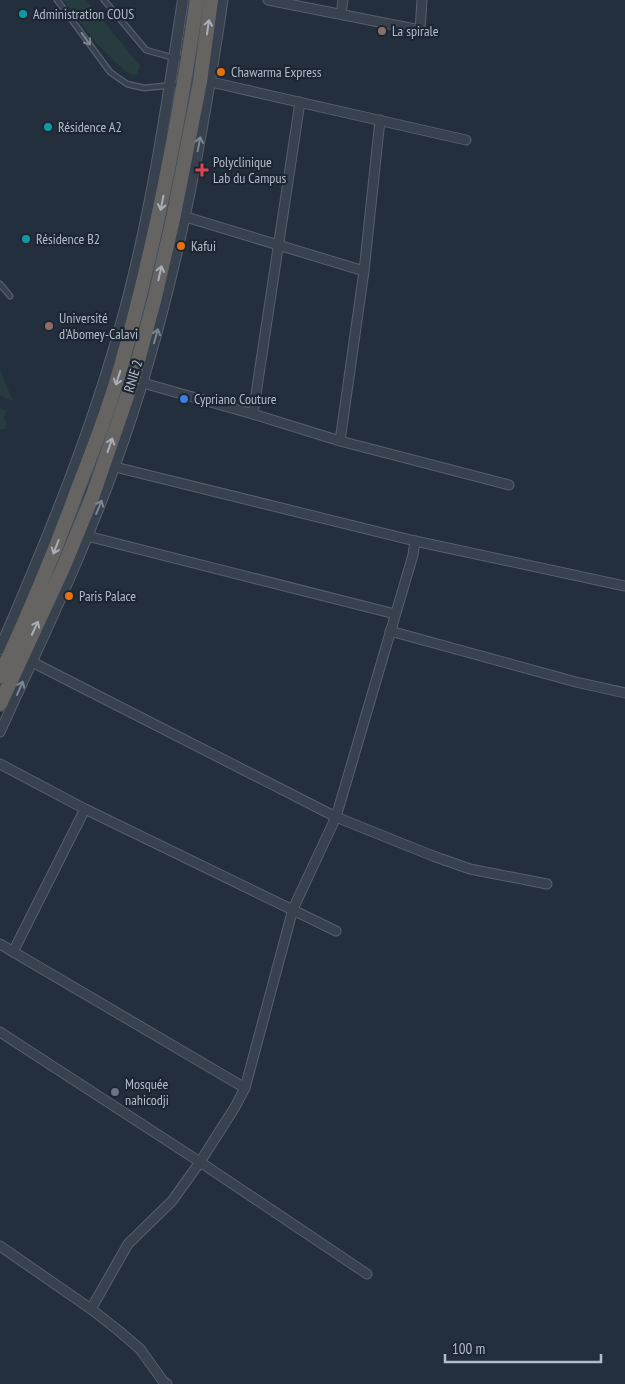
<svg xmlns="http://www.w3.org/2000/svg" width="625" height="1384" viewBox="0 0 625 1384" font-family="'PT Sans Narrow',sans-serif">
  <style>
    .green { fill: #263c3f }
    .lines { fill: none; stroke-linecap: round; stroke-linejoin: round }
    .service-casing { stroke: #565f6c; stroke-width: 7 }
    .minor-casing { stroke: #565f6c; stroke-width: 11 }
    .tertiary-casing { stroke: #565f6c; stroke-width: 12 }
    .trunk-casing { stroke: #434c59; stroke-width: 16 }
    .service { stroke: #38414e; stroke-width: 4.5 }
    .minor { stroke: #38414e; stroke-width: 9 }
    .tertiary { stroke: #38414e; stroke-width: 10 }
    .trunk { stroke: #656462; stroke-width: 14 }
    .oneway { stroke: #a8afba }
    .oneway2 { stroke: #7c8592 }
    .culture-dot { fill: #0f9aa8; stroke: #1d2633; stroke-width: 2 }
    .education-dot { fill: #8d6e63; stroke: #1d2633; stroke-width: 2 }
    .food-dot { fill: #e8710a; stroke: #1d2633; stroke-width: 2 }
    .health-dot { fill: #e0444e; stroke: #1d2633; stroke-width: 2 }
    .shop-dot { fill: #3f7fe0; stroke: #1d2633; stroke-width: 2 }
    .worship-dot { fill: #6b7280; stroke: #1d2633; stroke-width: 2 }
    .labels { text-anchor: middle; stroke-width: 4.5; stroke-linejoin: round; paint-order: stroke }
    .poi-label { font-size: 14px; fill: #b4bcc9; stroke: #1d2633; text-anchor: start }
    .street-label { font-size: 14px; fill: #b4bcc9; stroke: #1d2633 }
  </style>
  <rect width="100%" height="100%" fill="#242f3e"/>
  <!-- green -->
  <g class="green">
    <polygon points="63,0 86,0 140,66 137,74 133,75 127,73 97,44"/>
    <polygon points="0,370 13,401 0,396"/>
    <polygon points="0,408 7,410 4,418 7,422 5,429 0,429"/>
  </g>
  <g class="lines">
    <defs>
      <g id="service">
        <polyline points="57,0 110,72 127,84 144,88 183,84"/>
        <polyline points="104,0 146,50 174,58 186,58"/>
        <polyline points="0,284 10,296"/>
      </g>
      <g id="minor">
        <polyline points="268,0 420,30 422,0"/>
        <polyline points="341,14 343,0"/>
        <polyline points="211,82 466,140"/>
        <polyline points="186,217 364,271"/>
        <polyline points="143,383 253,414 340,441 509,485"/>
        <polyline points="253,414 300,102"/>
        <polyline points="340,441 364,271 380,120"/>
        <polyline points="115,467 415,541 625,586"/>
        <polyline points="87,536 395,614"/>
        <polyline points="390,631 576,682 625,693"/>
        <polyline points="32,662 336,817 433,856 470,869 547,884"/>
        <path d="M 0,732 C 40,644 82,557 115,466 C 170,315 200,158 223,0"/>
        <polyline points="0,764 85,809 336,931"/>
        <polyline points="0,944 245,1088"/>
        <polyline points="13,952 85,809"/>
        <polyline points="0,1032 200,1162 367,1274"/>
        <polyline points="0,1246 91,1309 119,1331 140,1349 163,1381 167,1384"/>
        <polyline points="91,1309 128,1244 172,1201 200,1162 235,1107 245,1088 293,909 336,817 413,555 415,541"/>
      </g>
      <path id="tertiary" d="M 0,649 C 51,531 99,415 130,290 C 154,195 168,97 183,0"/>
      <g id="trunk">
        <path d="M 0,676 C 28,616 54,554 77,491 C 93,450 109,409 121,366 C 155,246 179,123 197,0"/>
        <polyline points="0,704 63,568 93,495 134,376 155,297 173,219 200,82 211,0"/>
      </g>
    </defs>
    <!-- service casing -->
    <use href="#service" class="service-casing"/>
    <!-- minor casing -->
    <use href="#minor" class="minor-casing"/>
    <!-- tertiary casing -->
    <use href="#tertiary" class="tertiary-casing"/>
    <!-- trunk casing -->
    <use href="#trunk" class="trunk-casing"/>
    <!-- service -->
    <use href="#service" class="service"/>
    <!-- minor -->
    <use href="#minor" class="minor"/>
    <!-- tertiary -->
    <use href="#tertiary" class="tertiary"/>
    <!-- trunk -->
    <use href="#trunk" class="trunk"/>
  </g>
  <!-- one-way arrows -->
  <defs><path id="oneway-shaft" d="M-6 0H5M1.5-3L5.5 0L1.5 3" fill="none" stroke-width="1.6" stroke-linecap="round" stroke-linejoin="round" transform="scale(1.25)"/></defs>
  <g class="oneway">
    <use href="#oneway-shaft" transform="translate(208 27) rotate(-82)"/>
    <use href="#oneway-shaft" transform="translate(162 203) rotate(101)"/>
    <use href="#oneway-shaft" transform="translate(160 273) rotate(-77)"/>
    <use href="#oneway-shaft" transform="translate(118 378) rotate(108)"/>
    <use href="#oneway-shaft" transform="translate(110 445) rotate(-71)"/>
    <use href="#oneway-shaft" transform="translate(56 547) rotate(111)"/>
    <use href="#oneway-shaft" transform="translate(35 628) rotate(-65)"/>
  </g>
  <g class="oneway2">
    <use href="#oneway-shaft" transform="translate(86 39) rotate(54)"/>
    <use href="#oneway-shaft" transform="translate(199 144) rotate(-79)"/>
    <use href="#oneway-shaft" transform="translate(156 336) rotate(-74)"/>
    <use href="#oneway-shaft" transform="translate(99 507) rotate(-68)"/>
    <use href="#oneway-shaft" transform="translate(20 688) rotate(-66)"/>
  </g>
  <!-- markers -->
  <g class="culture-dot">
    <circle cx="23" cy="14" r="5"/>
    <circle cx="48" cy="127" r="5"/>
    <circle cx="26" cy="239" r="5"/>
  </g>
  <g class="education-dot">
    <circle cx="382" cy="31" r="5"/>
    <circle cx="49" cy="326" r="5"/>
  </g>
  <g class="food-dot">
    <circle cx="221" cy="72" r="5"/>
    <circle cx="181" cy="246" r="5"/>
    <circle cx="69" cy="596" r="5"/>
  </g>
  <path class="health-dot" d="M199.5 162.5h5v5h5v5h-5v5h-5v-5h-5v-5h5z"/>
  <circle class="shop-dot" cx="184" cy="399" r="5"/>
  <circle class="worship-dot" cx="115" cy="1092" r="5"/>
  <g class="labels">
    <!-- poi labels -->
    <g class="poi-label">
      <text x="33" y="19">Administration COUS</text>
      <text x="392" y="36">La spirale</text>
      <text x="231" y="77">Chawarma Express</text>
      <text x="58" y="132">Résidence A2</text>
      <text x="213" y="167">Polyclinique<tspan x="213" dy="16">Lab du Campus</tspan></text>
      <text x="36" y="244">Résidence B2</text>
      <text x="191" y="251">Kafui</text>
      <text x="59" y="323">Université<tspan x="59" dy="16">d'Abomey-Calavi</tspan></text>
      <text x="194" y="404">Cypriano Couture</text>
      <text x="79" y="601">Paris Palace</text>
      <text x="125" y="1089">Mosquée<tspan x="125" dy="16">nahicodji</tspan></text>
    </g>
    <!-- street labels -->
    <g class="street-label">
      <text transform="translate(133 376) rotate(-73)" y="5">RNIE 2</text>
    </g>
  </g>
  <!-- scale -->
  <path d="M445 1354v8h156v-8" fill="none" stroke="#b4bcc9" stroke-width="2.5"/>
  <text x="452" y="1354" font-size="15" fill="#b4bcc9" stroke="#1d2633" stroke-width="4" paint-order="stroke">100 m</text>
</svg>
